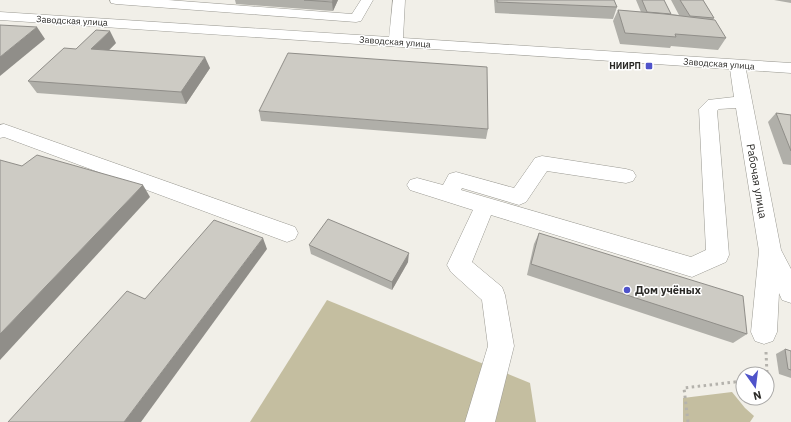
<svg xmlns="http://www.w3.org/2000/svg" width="791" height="422" viewBox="0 0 791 422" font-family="'IBM Plex Sans',sans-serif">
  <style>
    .green { fill: #c4bea0 }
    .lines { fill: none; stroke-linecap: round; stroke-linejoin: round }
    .minor-casing { stroke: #9b9a93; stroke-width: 1 }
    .path { stroke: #b4b2ac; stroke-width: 3; stroke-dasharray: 2.5 3.5; stroke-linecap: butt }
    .minor { fill: #fff; fill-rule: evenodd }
    .wall { fill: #b0afa9 }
    .shaded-wall { fill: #908e89 }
    .building { fill: #cdcbc4; stroke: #908e89 }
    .poi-dot { fill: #4f53ca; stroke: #fff; stroke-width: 1.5 }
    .labels { text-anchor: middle; stroke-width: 3; stroke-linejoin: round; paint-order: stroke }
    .far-street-label { font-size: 9px; fill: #2a2926; stroke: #fff }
    .far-poi-label { font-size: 9px; font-weight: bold; fill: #2a2926; stroke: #fff; text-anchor: end }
    .street-label { font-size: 11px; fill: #2a2926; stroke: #fff }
    .poi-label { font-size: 11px; font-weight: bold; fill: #2a2926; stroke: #fff; text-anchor: start }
  </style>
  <rect width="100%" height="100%" fill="#f1efe8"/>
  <!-- green -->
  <g class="green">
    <polygon points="327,300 530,383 536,422 250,422"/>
    <polygon points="732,392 745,408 754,416 750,422 683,422 683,398"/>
  </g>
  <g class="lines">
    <defs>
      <g id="minor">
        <polygon points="110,0 168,0 352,14 361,0 373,0 361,21 356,22 116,4 111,3"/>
        <polygon points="393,0 405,0 403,38 791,63 791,73 746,70 781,250 791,269 791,303 782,300 779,293 777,332 773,341 764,344 755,341 751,332 759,251 736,108 719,109 717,111 729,255 726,262 692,277 491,215 472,262 502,287 505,295 514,346 495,422 465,422 488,346 482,300 451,272 447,265 473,210 410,190 407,185 410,180 417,178 443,185 449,174 456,172 514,188 535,158 542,156 626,169 633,171 636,176 633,181 626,183 547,171 526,202 519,205 462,188 461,190 691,257 706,250 699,109 708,100 734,97 730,69 0,20 0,12 389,37"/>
        <polygon points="4,124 295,227 298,233 295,239 287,242 4,137 0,138 0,125"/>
      </g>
    </defs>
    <!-- minor casing -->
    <use href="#minor" class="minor-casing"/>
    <!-- path -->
    <g class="path">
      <polyline points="766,352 767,374"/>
      <polyline points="767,376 767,378"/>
      <polyline points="688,422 684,388 743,381"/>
    </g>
    <!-- minor -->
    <use href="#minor" class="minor"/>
  </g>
  <!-- wall -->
  <g class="wall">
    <polygon points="235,0 338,0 333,11 236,4"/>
    <polygon points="494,0 614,0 617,7 613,19 495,13"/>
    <polygon points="636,0 664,0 671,14 679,15 671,0 703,0 714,18 713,20 726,38 718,50 671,46 670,48 620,44 613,21 618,10 641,12"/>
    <polygon points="774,0 791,0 791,3"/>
    <polygon points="116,43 109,50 210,68 186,104 37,93 28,81"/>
    <polygon points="259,111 488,129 486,139 261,121"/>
    <polygon points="776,113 791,115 791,165 783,164 768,122"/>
    <polygon points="539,233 747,334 733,343 527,275 534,244"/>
    <polygon points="309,245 408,262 392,290 311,254"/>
    <polygon points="785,349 791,351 791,378 779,374 776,354"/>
  </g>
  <!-- shaded-wall -->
  <g class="shaded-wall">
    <polygon points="333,0 338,0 333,11 332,2"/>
    <polygon points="37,27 45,39 0,76 0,57"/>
    <polygon points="110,31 116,43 98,61 91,49"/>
    <polygon points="205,57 210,68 186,104 181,92"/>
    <polygon points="143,185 150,197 0,360 0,334"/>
    <polygon points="263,238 267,249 141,422 124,422"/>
    <polygon points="409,253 408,262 392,290 392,282"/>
  </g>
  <!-- building -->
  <g class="building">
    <polygon points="304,0 333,0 332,2"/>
    <polygon points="497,0 614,0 617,7 497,2"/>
    <polygon points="642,0 664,0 671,14 647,12"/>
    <polygon points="680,0 703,0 714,18 690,16"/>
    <polygon points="618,10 665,14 715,20 726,38 675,34 676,37 625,33"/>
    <polygon points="0,25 37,27 0,57"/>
    <polygon points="96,30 110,31 91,49 205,57 181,92 28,81 64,48 76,49"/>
    <polygon points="288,53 487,67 488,129 259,111"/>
    <polygon points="776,113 791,115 791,151"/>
    <polygon points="37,155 143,185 0,334 0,160 22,166"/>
    <polygon points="328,219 409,253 392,282 309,245"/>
    <polygon points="214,220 263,238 124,422 8,422 127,291 145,299"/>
    <polygon points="539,233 743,296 747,334 531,264"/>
    <polygon points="785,349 791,351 791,370 788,369"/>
  </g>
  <!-- markers -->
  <g class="poi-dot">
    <rect x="645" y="62" width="8" height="8" rx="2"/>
    <circle cx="627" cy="290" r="4"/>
  </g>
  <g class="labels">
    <!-- far-street labels -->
    <g class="far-street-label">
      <text transform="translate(72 21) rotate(3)" y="3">Заводская улица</text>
      <text transform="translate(395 42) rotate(4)" y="3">Заводская улица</text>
      <text transform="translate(719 64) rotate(4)" y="3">Заводская улица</text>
    </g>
    <!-- far-poi labels -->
    <g class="far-poi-label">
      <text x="641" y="69">НИИРП</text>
    </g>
    <!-- street labels -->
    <g class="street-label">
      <text transform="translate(757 181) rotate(80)" y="4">Рабочая улица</text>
    </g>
    <!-- poi labels -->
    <g class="poi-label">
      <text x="635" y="294">Дом учёных</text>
    </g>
  </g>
  <!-- north arrow -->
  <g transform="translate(755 386) rotate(166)"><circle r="19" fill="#ffffff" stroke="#aaa9a8"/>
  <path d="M0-3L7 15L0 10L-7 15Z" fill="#4f53ca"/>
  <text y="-6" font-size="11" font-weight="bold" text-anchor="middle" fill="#2a2926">N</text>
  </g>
</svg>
